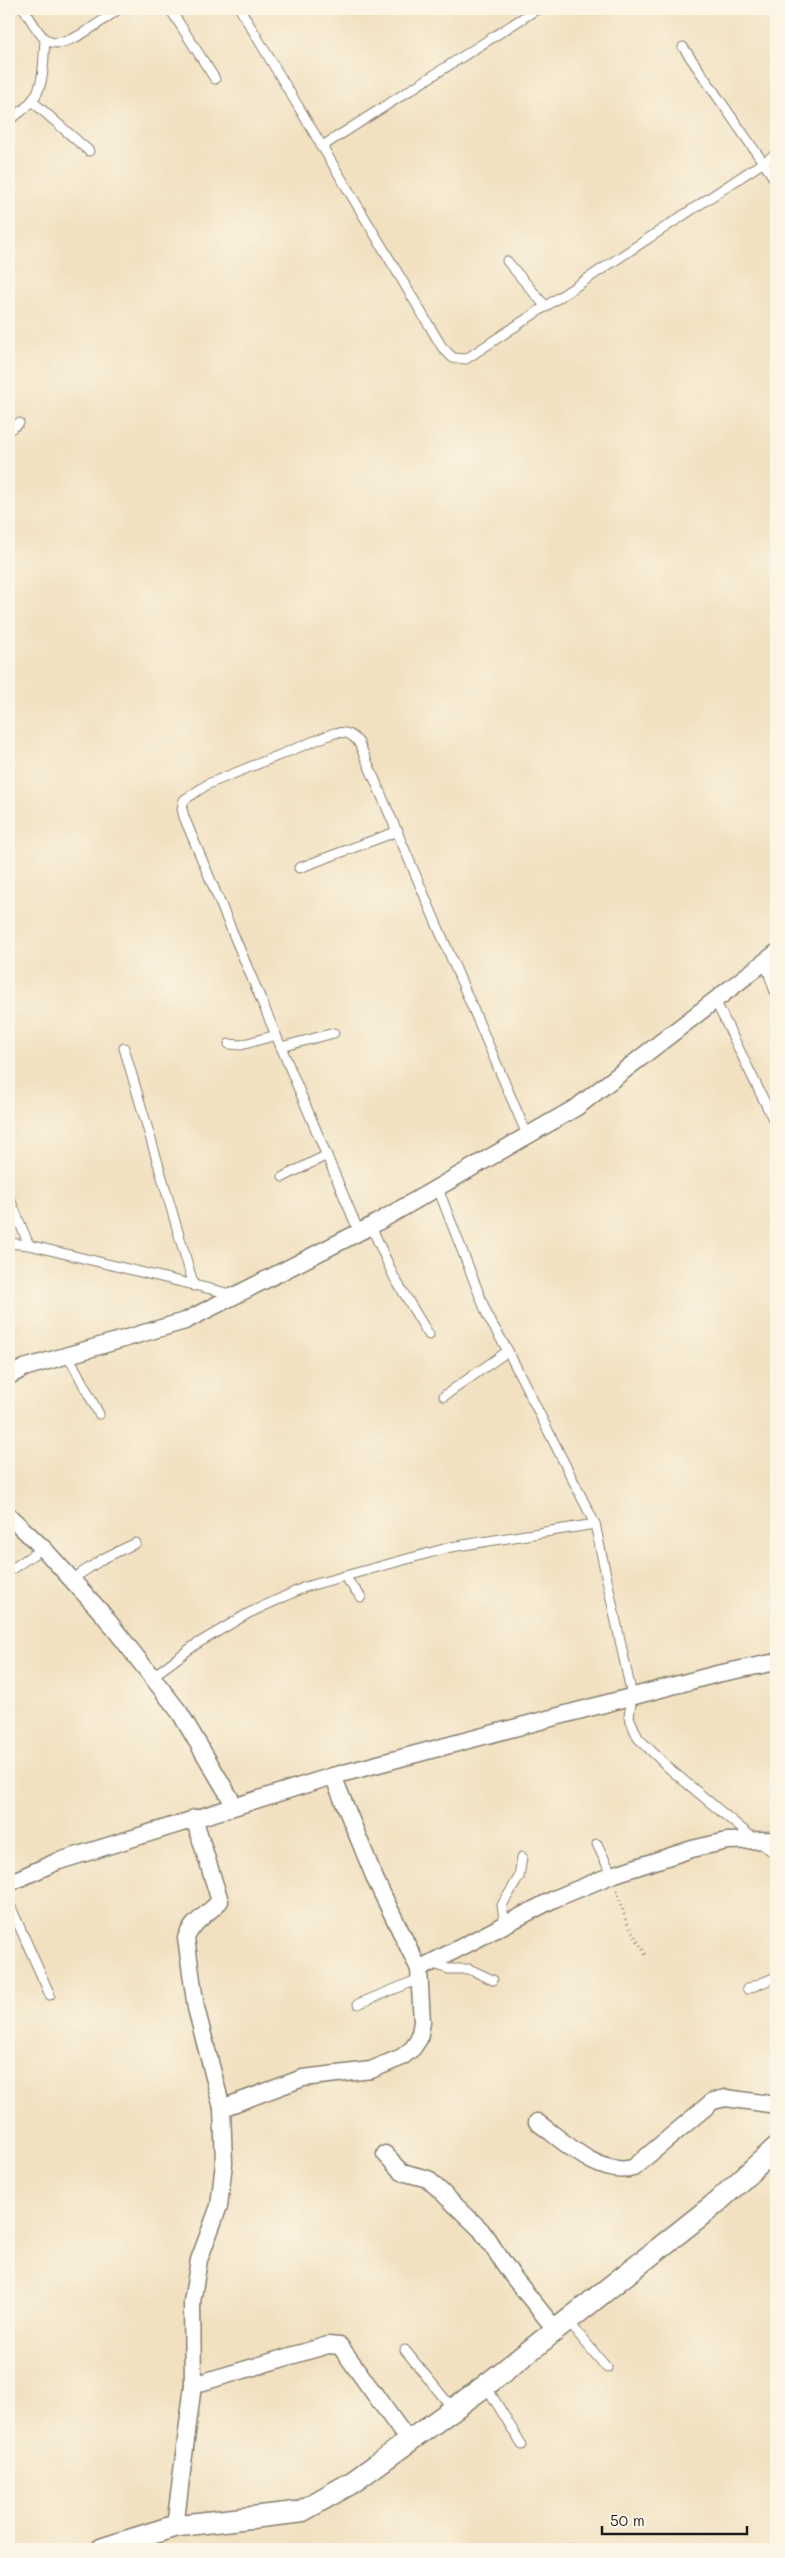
<svg xmlns="http://www.w3.org/2000/svg" width="785" height="2558" viewBox="0 0 785 2558" font-family="Mali,sans-serif">
  <style>
    .lines { fill: none; stroke-linecap: round; stroke-linejoin: round }
    .service-casing { stroke: #867e6e; stroke-width: 11 }
    .minor-casing { stroke: #867e6e; stroke-width: 19 }
    .tertiary-casing { stroke: #867e6e; stroke-width: 24 }
    .path { stroke: #867e6e; stroke-width: 3; stroke-dasharray: 1 4; stroke-linecap: butt }
    .service { stroke: #fff; stroke-width: 9 }
    .minor { stroke: #fff; stroke-width: 16 }
    .tertiary { stroke: #fff; stroke-width: 21 }
  </style>
  <rect width="100%" height="100%" fill="#fcf5e5"/>
  <filter id="ink" filterUnits="userSpaceOnUse"><feTurbulence type="fractalNoise" baseFrequency=".02" numOctaves="2"/><feDisplacementMap in="SourceGraphic" scale="10" xChannelSelector="R" yChannelSelector="G"/><feConvolveMatrix kernelMatrix="1 2 1 2 8 2 1 2 1" color-interpolation-filters="sRGB"/></filter>
  <filter id="wash" filterUnits="userSpaceOnUse"><feTurbulence type="fractalNoise" baseFrequency=".0096" numOctaves="4" result="noise"/><feDisplacementMap in="SourceGraphic" scale="20" xChannelSelector="R" yChannelSelector="G"/><feGaussianBlur stdDeviation="1.12" result="paint"/><feColorMatrix in="noise" values="0 0 0 0 0 0 0 0 0 0 0 0 0 0 0 0 0 1.4 0 .05"/><feComposite in="paint" operator="in"/></filter>
  <g filter="url(#wash)">
    <rect width="100%" height="100%" fill="#f1e1c1"/>
  </g>
  <g filter="url(#ink)">
    <g class="lines">
      <defs>
        <g id="service">
          <path d="M 24,9 C 30,18 36,30 44,38 C 61,56 103,19 119,9"/>
          <polyline points="170,9 215,79"/>
          <polyline points="240,9 442,347 453,358 466,359 776,154"/>
          <polyline points="683,47 776,181"/>
          <polyline points="33,102 89,151"/>
          <path d="M 9,120 C 46,97 42,80 45,40"/>
          <polyline points="321,147 537,9"/>
          <polyline points="507,261 546,307"/>
          <polyline points="9,430 19,423"/>
          <polyline points="299,868 398,831"/>
          <polyline points="765,962 776,995"/>
          <polyline points="715,1000 773,1119"/>
          <polyline points="229,1044 241,1045 276,1035"/>
          <polyline points="281,1047 334,1033"/>
          <polyline points="124,1048 194,1286"/>
          <polyline points="283,1177 327,1155"/>
          <polyline points="437,1186 488,1317 508,1351 595,1524 632,1696 629,1717 638,1738 671,1770 754,1839 776,1854"/>
          <polyline points="9,1197 29,1245"/>
          <polyline points="371,1226 394,1277 429,1335"/>
          <path d="M 359,1232 L 184,817 L 182,809 L 184,800 L 208,784 L 334,733 C 346,731 352,734 359,743 L 528,1137"/>
          <polyline points="9,1243 29,1245 235,1295"/>
          <polyline points="68,1355 99,1414"/>
          <polyline points="444,1396 508,1351"/>
          <polyline points="9,1571 43,1548"/>
          <polyline points="344,1576 361,1597"/>
          <polyline points="71,1580 104,1558 136,1543"/>
          <polyline points="152,1677 195,1645 249,1613 305,1587 451,1547 595,1524"/>
          <polyline points="597,1844 612,1875"/>
          <polyline points="9,1903 50,1995"/>
          <polyline points="505,1925 502,1905 519,1877 522,1857"/>
          <polyline points="431,1963 449,1969 469,1969 493,1980"/>
          <polyline points="747,1989 776,1977"/>
          <polyline points="358,2004 419,1979"/>
          <polyline points="567,2320 607,2368"/>
          <polyline points="405,2350 453,2409"/>
          <polyline points="486,2386 522,2445"/>
        </g>
        <g id="minor">
          <polyline points="9,1376 24,1368 185,1321 371,1226 577,1107 776,953"/>
          <polyline points="9,1516 43,1548 102,1613 152,1677 180,1713 235,1806"/>
          <polyline points="9,1883 56,1862 333,1776 717,1674 776,1662"/>
          <polyline points="419,1969 554,1899 612,1875 692,1849 727,1841 776,1840"/>
          <polyline points="222,2108 303,2078 371,2070 402,2057 413,2048 419,2039 422,2022 419,1969 376,1881 333,1776"/>
          <path d="M 537,2122 C 564,2141 599,2177 633,2168 L 713,2101 L 726,2098 L 776,2105"/>
          <polyline points="385,2154 402,2172 428,2179 481,2230 514,2278 555,2329"/>
          <polyline points="193,2385 328,2345 340,2346 409,2442"/>
          <path d="M 175,2526 L 193,2385 L 192,2302 L 199,2260 L 219,2206 L 224,2163 L 222,2108 L 196,2008 L 186,1938 C 192,1922 208,1914 220,1901 L 194,1818"/>
        </g>
        <polyline id="tertiary" points="102,2549 175,2526 300,2512 353,2482 485,2386 715,2204 776,2148"/>
      </defs>
      <!-- service casing -->
      <use href="#service" class="service-casing"/>
      <!-- minor casing -->
      <use href="#minor" class="minor-casing"/>
      <!-- tertiary casing -->
      <use href="#tertiary" class="tertiary-casing"/>
      <!-- path -->
      <polyline class="path" points="617,1890 626,1921 646,1955"/>
      <!-- service -->
      <use href="#service" class="service"/>
      <!-- minor -->
      <use href="#minor" class="minor"/>
      <!-- tertiary -->
      <use href="#tertiary" class="tertiary"/>
    </g>
  </g>
  <!-- margin -->
  <rect width="785" height="2558" fill="none" stroke="#fcf5e5" stroke-width="30"/>
  <!-- scale -->
  <path d="M602 2526v8h145v-8" fill="none" stroke="#1c1c1c" stroke-width="2.5"/>
  <text x="610" y="2526" font-size="15" fill="#1c1c1c" stroke="#fcf5e5" stroke-width="4" paint-order="stroke">50 m</text>
</svg>
